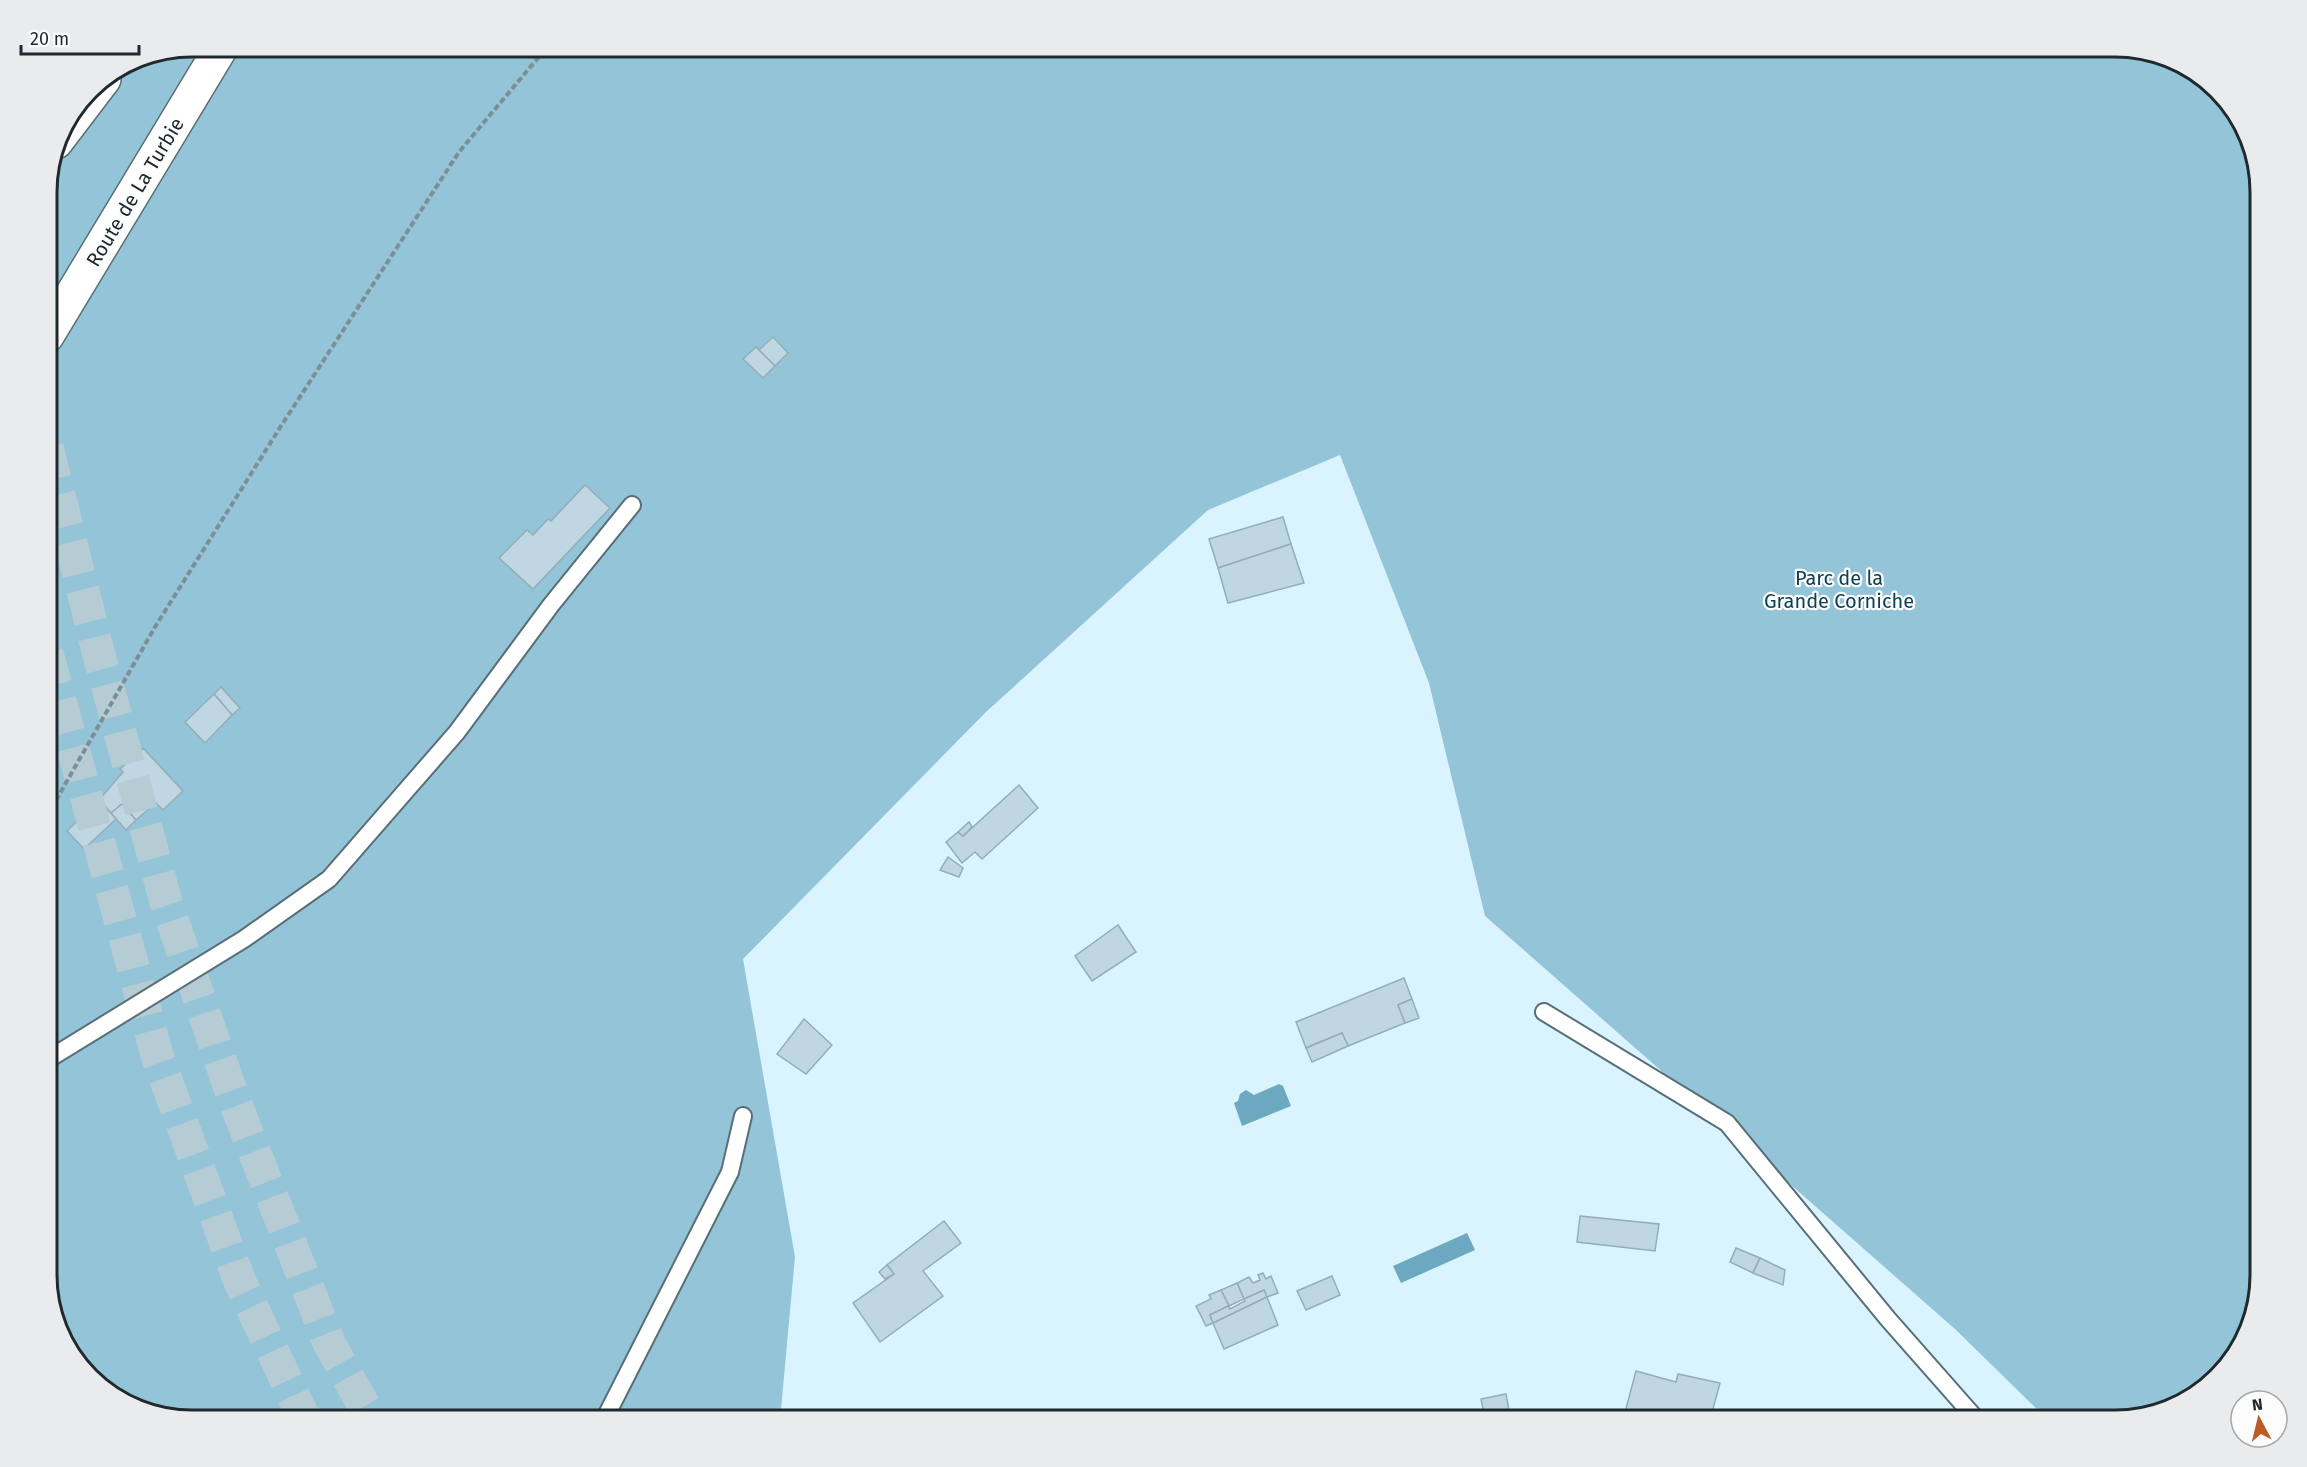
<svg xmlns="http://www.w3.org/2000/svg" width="2307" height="1467" viewBox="0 0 2307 1467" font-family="'Fira Sans',sans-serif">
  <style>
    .green { fill: #94c4d8 }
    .water { fill: #6ca9c0 }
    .building { fill: #bed7e2; stroke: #95adb7; stroke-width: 1.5 }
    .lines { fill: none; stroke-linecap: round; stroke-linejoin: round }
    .highway-tunnel { stroke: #b5ccd5; stroke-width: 33; stroke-dasharray: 33 16; stroke-linecap: butt }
    .lane-casing { stroke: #586f78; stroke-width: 20 }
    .secondary-casing { stroke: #586f78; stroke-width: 36 }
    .path { stroke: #7d8f96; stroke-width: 4; stroke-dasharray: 6 3; stroke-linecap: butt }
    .lane { stroke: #fff; stroke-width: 16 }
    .secondary { stroke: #fff; stroke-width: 33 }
    .labels { text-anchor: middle; stroke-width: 4.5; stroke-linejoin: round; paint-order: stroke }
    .street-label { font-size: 20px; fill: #202a2e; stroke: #fcfcfc }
    .park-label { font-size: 20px; fill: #0b4152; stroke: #fcfcfc }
    .rim { fill: none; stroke: #202a2e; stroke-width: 3 }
  </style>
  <rect width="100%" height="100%" fill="#daf4ff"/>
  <!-- green -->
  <polygon class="green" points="192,46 2115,46 2195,71 2241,120 2260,192 2260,1275 2236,1355 2187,1401 2115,1420 2048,1420 1955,1329 1485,916 1429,683 1340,455 1208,510 986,712 743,959 795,1257 780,1420 192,1420 112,1396 66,1347 47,1284 47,183 58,136 89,89 137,57"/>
  <!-- water -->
  <g class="water">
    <polygon points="1279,1084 1283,1086 1291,1106 1242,1126 1234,1103 1238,1101 1240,1094 1246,1090 1254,1095"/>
    <polygon points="1467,1233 1475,1250 1401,1283 1393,1266"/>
  </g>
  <!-- building -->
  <g class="building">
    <polygon points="773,337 788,353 775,366 759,350"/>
    <polygon points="756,347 775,366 763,378 743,359"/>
    <polygon points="585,485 610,508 533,589 499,558 527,530 533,535 548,519 551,521"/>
    <polygon points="1283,517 1291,544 1218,568 1209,539"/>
    <polygon points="1291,544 1304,583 1228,603 1218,568"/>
    <polygon points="221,687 240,708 232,715 214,694"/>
    <polygon points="214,694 232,715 205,743 185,722"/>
    <polygon points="143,748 183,791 163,810 156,803 136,820 122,804 111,813 99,800 123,772 120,769"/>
    <polygon points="1019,785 1038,808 982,859 975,852 962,863 946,842 958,832 963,836"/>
    <polygon points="99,800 116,819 84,849 67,831"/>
    <polygon points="122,804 136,820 126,830 111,813"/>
    <polygon points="969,822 972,827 963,836 958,832"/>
    <polygon points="948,857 963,868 959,877 940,870"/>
    <polygon points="1118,925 1136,952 1092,981 1075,956"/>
    <polygon points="1404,978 1412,999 1398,1005 1405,1023 1348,1046 1342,1033 1306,1048 1296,1022"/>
    <polygon points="1412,999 1419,1018 1405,1023 1398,1005"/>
    <polygon points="804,1019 832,1045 806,1074 777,1054"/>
    <polygon points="1342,1033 1348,1046 1312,1062 1306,1048"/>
    <polygon points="1580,1216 1659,1224 1655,1251 1577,1242"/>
    <polygon points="944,1221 961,1243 923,1271 943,1296 880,1342 853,1303 894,1274 887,1265"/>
    <polygon points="1736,1248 1760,1258 1753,1273 1730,1262"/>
    <polygon points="1760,1258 1785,1270 1783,1285 1753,1273"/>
    <polygon points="887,1265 894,1274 885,1279 879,1272"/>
    <polygon points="1263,1273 1266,1279 1271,1276 1278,1293 1267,1297 1264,1290 1244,1299 1237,1283 1249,1277 1253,1283 1260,1280 1258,1275"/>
    <polygon points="1332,1276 1340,1295 1306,1310 1297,1291"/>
    <polygon points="1237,1283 1244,1299 1229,1306 1221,1290"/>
    <polygon points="1221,1290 1229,1306 1210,1315 1213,1323 1206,1326 1196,1306 1211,1299 1209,1295"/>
    <polygon points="1264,1290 1267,1297 1213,1323 1210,1315 1228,1306 1230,1309 1245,1301 1244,1299"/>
    <polygon points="1267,1297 1278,1325 1224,1349 1213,1323"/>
    <polygon points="1636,1371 1676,1382 1678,1374 1720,1383 1710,1420 1623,1420"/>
    <polygon points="1506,1394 1510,1416 1508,1420 1485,1420 1481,1399"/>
  </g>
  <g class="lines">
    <!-- highway-tunnel -->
    <g class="highway-tunnel">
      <polyline points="47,447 98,651 166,902 233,1097 330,1345 372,1420"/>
      <polyline points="47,653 158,1058 240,1282 305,1420"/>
    </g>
    <defs>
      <g id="lane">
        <polyline points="47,919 47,934"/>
        <polyline points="1544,1012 1727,1123 1888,1319 1977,1420"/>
        <polyline points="47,1060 244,939 329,879 457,732 551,605 632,505"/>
        <polyline points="604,1420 730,1172 743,1116"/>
      </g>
      <g id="secondary">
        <polyline points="56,142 104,79"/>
        <polyline points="47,336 222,46"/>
      </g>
    </defs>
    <!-- lane casing -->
    <use href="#lane" class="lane-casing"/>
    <!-- secondary casing -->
    <use href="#secondary" class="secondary-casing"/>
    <!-- path -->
    <polyline class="path" points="47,816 155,627 281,426 459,152 548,46"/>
    <!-- lane -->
    <use href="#lane" class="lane"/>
    <!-- secondary -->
    <use href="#secondary" class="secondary"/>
  </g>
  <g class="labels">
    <!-- street labels -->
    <g class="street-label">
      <text transform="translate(135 192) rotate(-59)" y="7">Route de La Turbie</text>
    </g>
    <!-- park labels -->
    <g class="park-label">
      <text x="1839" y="585">Parc de la<tspan x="1839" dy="23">Grande Corniche</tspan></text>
    </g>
  </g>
  <!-- crop -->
  <path d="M0 0H2307V1467H0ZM192 57H2115A135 135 0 0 1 2250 192V1275A135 135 0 0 1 2115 1410H192A135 135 0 0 1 57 1275V192A135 135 0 0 1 192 57Z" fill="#eaebec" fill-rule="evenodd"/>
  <path class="rim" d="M192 57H2115A135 135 0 0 1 2250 192V1275A135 135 0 0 1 2115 1410H192A135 135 0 0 1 57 1275V192A135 135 0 0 1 192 57Z"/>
  <!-- north arrow -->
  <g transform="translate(2259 1419) rotate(353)"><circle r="28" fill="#fcfcfc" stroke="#a4a8aa" stroke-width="1.5"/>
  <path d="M0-4.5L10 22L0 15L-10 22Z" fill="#be5a27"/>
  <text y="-9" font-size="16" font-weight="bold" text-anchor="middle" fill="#202a2e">N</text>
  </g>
  <!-- scale -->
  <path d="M21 45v9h118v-9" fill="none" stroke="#202a2e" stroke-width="3"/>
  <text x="30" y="45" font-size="18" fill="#202a2e" stroke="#fcfcfc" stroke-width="4.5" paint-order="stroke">20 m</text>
</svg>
